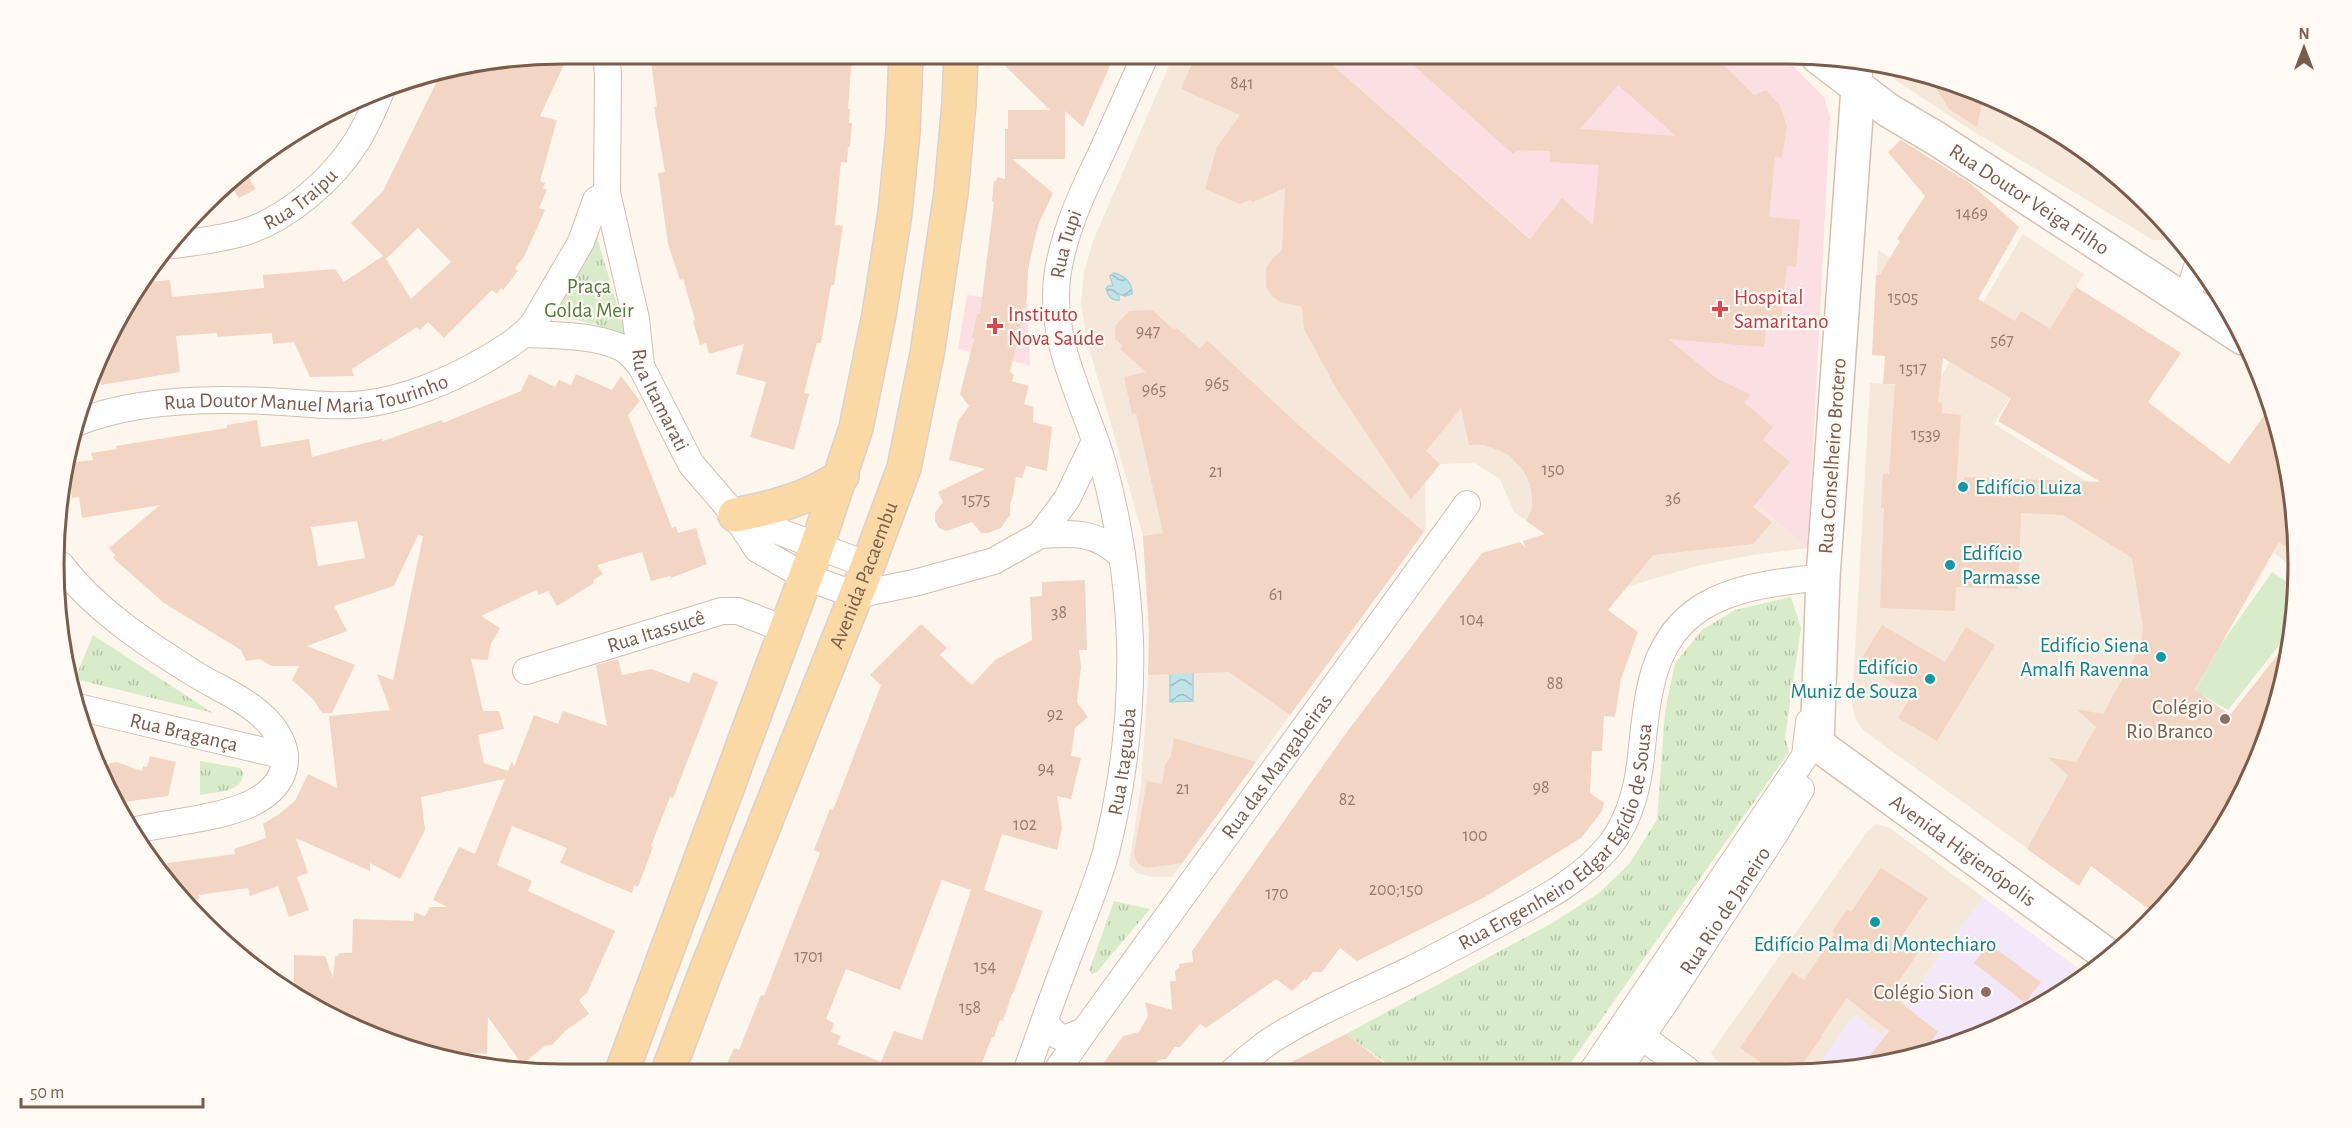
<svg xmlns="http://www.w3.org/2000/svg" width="2352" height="1128" viewBox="0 0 2352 1128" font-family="'Alegreya Sans',sans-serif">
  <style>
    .residential { fill: #f5e8da }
    .education { fill: #f3e8fa }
    .medical { fill: #fbdfe3 }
    .park { fill: url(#park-tufts) }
    .pitch { fill: #d8ecc9 }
    .water { fill: url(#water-waves); stroke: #a5d3da; stroke-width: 1.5 }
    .building { fill: #f3d5c3; fill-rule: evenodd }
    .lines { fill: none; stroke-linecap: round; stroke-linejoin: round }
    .street-casing { stroke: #d1beb0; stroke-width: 28 }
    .secondary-casing { stroke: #d6c0b0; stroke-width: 36 }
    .primary-casing { stroke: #dad1cd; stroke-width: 36 }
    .street { stroke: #fff; stroke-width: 26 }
    .secondary { stroke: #fff; stroke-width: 33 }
    .primary { stroke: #fbd9a5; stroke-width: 33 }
    .health-dot { fill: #e0444e; stroke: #fffaf3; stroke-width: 2 }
    .culture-dot { fill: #0f9aa8; stroke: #fffaf3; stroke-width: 2 }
    .education-dot { fill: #8d6e63; stroke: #fffaf3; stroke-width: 2 }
    .labels { text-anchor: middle; stroke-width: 4.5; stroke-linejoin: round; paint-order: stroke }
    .number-label { font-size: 18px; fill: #987a6a }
    .street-label { font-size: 21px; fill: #7a5c4d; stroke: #fffaf3 }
    .park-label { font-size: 21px; fill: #537a41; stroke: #fffaf3 }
    .health-label { font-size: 21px; fill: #be3a42; stroke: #fffaf3; text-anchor: start }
    .culture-label { font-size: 21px; fill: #0d838f; stroke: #fffaf3; text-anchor: start }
    .education-label { font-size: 21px; fill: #785e54; stroke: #fffaf3; text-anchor: end }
    .rim { fill: none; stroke: #7a5c4d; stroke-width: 3 }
  </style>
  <defs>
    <pattern id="park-tufts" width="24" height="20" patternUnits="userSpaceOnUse" patternTransform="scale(1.5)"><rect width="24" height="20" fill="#d8ecc9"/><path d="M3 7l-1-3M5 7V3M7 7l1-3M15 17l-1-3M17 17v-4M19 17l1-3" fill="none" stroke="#b4c2a5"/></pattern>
    <pattern id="water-waves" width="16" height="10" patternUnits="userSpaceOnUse" patternTransform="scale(1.5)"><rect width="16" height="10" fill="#bfe3e8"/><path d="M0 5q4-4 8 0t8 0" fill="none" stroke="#a0bbbe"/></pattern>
  </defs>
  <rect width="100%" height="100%" fill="#fdf6ec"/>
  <!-- residential -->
  <g class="residential">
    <polygon points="1174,54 1340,54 1334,66 1655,421 1808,548 1753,555 1697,566 1626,587 1514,512 1500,479 1474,463 1440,464 1425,483 1426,529 1172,877 1152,877 1137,873 1129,865 1141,785 1149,664 1149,630 1143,536 1087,341 1081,304 1084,272 1093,241"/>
    <polygon points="1889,64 1983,93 2072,140 2149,204 2174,235 2167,240 2153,240 1976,133 1895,80"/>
    <polygon points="2023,234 2084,274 1994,424 2102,491 2223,511 2279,433 2288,465 2298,564 2297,571 2273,552 2079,886 1864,731 1855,718 1852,703 1870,383 1935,387 1963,338 1873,332 1878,250 1977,313"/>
    <polygon points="1876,824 1890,828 1983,897 1882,1036 1854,1015 1815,1070 1729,1070 1715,1059 1711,1053 1866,833"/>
  </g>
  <!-- education -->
  <polygon class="education" points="1983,897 2087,975 1983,1035 1855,1070 1815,1070 1854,1015 1882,1036"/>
  <!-- medical -->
  <g class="medical">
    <polygon points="1340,54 1781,54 1824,97 1830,117 1808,548 1729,482 1540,247 1334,66"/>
    <polygon points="967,295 1027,304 1030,365 958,349"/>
  </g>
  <!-- park -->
  <g class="park">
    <path d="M 597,237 L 626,335 L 622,337 C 599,323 576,318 549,318 Z"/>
    <polygon points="1791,597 1801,628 1785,737 1789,752 1565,1071 1397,1071 1346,1034 1554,922 1599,893 1629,864 1657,820 1665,712 1675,663 1702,630 1735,610"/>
    <polygon points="93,635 213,713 75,679"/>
    <path d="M 200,761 L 240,768 L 243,773 C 243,793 215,792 200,795 Z"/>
    <polygon points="1114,901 1150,909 1097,972 1092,974 1089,971"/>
  </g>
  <!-- pitch -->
  <polygon class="pitch" points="2272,572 2296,588 2292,629 2228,710 2195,691 2220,646"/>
  <!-- water -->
  <g class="water">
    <path d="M 1114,273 C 1124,275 1133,283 1132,294 L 1125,296 L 1119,294 L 1119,300 C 1112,301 1108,296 1106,289 L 1108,286 L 1113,286 L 1110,276 Z"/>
    <polygon points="1170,629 1193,629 1193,701 1170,702"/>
  </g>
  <!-- building -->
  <g class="building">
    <path d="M 569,54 L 540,116 L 557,120 L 540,181 L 545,183 L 543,188 L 547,190 L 539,208 L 545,210 L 524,257 L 515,268 L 518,271 L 503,290 L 501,288 L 497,294 L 492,290 L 444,338 L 428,322 L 420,330 L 417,327 L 352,369 L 354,376 L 310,377 L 294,342 L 273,344 L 272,333 L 217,337 L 217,333 L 176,336 L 180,372 L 101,385 L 100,356 L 139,283 L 170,280 L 172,297 L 264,288 L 263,275 L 335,269 L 344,282 L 383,256 L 351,223 L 383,191 L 440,75 ZM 418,228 L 451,262 L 411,299 L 386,259 Z"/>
    <polygon points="650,54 852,54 848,109 850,109 849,123 852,123 850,147 848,147 847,163 841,162 835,225 843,226 834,285 831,285 821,343 817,343 804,393 809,394 794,450 750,437 766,382 736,374 744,344 709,354 706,343 700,345 693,321 695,320 683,279 680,280 668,244 658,173 665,172 654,107 657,107"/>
    <polygon points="993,54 1115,54 1083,127 1065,111 1065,159 1012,159 1053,193 1039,223 1034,242 1028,270 1027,298 1010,372 1014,375 1012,381 1029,386 1024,404 1033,407 1033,422 1052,427 1047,471 1026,466 1022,478 1016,477 1013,495 1010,504 1010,515 1001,528 988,533 981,533 972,522 946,531 939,528 935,521 935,513 943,502 938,492 985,469 949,460 958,421 969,406 960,394 974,339 972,338 977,314 980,314 994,202 992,201 994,181 996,181 997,177 1005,179 1005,129 1008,129 1008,110 1050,110"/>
    <path d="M 1196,54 L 1340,54 L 1334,66 L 1530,239 L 1562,198 L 1593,225 L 1599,165 L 1550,162 L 1550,151 L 1517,150 L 1513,154 L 1401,54 L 1712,54 L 1754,95 L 1766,90 L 1780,106 L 1787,126 L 1782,158 L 1775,157 L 1769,217 L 1800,220 L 1796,267 L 1787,266 L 1779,329 L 1766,327 L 1764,347 L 1668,339 L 1716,378 L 1751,395 L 1744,402 L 1773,427 L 1763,440 L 1790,462 L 1753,507 L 1772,522 L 1753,544 L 1653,555 L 1608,610 L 1638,632 L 1621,679 L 1615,717 L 1604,716 L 1602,751 L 1592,751 L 1590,793 L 1604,803 L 1602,811 L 1581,838 L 1483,898 L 1357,961 L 1340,948 L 1322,972 L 1313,972 L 1306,981 L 1305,979 L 1292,991 L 1276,979 L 1206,1028 L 1200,1024 L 1180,1047 L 1175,1047 L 1166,1059 L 1158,1060 L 1148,1072 L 1097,1072 L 1123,1036 L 1139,1032 L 1148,1016 L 1145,1002 L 1172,1010 L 1170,981 L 1176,981 L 1175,971 L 1179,968 L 1179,964 L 1193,962 L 1192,951 L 1344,736 L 1482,553 L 1520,542 L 1526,548 L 1523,541 L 1545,534 L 1526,521 L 1532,509 L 1532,499 L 1530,484 L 1523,470 L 1510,456 L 1498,450 L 1484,445 L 1469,445 L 1461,408 L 1426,451 L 1440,464 L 1411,500 L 1336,388 L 1304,329 L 1302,307 L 1280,302 L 1272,296 L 1266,286 L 1266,268 L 1272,259 L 1282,250 L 1285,188 L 1253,202 L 1250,200 L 1240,204 L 1205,189 L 1217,147 L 1240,115 L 1181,89 ZM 1618,85 L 1676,136 L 1580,129 Z"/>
    <polygon points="1928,76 1984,93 1977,127 1949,109"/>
    <path d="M 1901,140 L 1971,184 L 2019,227 L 1978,299 L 2015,321 L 2021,311 L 2050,329 L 2076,287 L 2181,353 L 2148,402 L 2229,464 L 2271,406 L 2288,465 L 2297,554 L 2279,542 L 2195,690 L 2230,715 L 2291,638 L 2288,664 L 2259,759 L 2193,874 L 2154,913 L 2091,866 L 2079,886 L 2027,849 L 2068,775 L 2047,757 L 2076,762 L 2096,727 L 2076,709 L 2103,714 L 2141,645 L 2143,629 L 2132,558 L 2063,515 L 2021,513 L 2018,589 L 1956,587 L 1955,611 L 1880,608 L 1884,508 L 1881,508 L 1883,474 L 1889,474 L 1895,384 L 1883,384 L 1885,356 L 1872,355 L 1876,275 L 1880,275 L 1900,241 L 1897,239 L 1925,196 L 1888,152 ZM 1943,358 L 2011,398 L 1998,421 L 2101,482 L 1965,477 L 1956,491 L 1961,415 L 1942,413 L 1942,404 L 1938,402 Z"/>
    <polygon points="244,170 256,189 239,198 230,185"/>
    <polygon points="1152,310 1173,329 1177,328 1200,349 1207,340 1304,430 1424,532 1290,715 1229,672 1148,675 1149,630 1143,536 1163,533 1136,413 1132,414 1124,377 1146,372 1121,350 1122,345 1115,339 1115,326 1129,311"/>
    <path d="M 529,374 L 555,387 L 559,380 L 571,385 L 576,374 L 612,390 L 621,376 L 640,401 L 628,415 L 672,528 L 676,526 L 678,533 L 696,528 L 707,564 L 671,578 L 670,576 L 651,581 L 642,552 L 597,565 L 603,574 L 593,580 L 594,583 L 557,606 L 548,591 L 539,595 L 536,590 L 481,616 L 500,628 L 491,644 L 488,660 L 471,659 L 483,711 L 499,711 L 504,729 L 478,735 L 484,763 L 508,771 L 512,761 L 514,767 L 534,715 L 558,724 L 563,711 L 607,726 L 596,665 L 618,659 L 622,675 L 651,669 L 689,683 L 693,672 L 718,682 L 673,798 L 670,797 L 651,846 L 653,847 L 638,887 L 634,885 L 632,893 L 560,863 L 567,848 L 512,826 L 497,865 L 532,881 L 528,891 L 615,931 L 587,993 L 579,1000 L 589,1014 L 565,1031 L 553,1044 L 545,1046 L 522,1064 L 488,1017 L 487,1054 L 470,1053 L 470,1060 L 449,1060 L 369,1035 L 294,989 L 294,955 L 325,956 L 333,978 L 335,956 L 338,956 L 339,953 L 352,953 L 353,919 L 414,921 L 414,912 L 425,916 L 430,907 L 448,907 L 433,900 L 459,847 L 475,854 L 505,779 L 421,797 L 425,830 L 400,879 L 370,863 L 370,871 L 296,838 L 308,873 L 297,877 L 309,910 L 289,917 L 278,886 L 250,896 L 248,888 L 199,895 L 199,899 L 185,902 L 156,869 L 168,867 L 167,863 L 235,854 L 234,849 L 266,838 L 263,824 L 279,814 L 295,801 L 308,774 L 337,788 L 329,716 L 390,710 L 377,674 L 393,680 L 423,536 L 418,535 L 394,586 L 334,606 L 347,631 L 307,646 L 355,665 L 332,713 L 322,713 L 313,699 L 292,680 L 299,666 L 272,666 L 259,659 L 246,661 L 241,650 L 164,603 L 113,558 L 115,555 L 109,548 L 160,505 L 82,518 L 79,497 L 72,498 L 68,463 L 93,460 L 91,453 L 117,449 L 116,446 L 227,428 L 227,425 L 257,420 L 261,447 L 309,439 L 312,457 L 369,442 L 382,439 L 383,441 L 442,420 L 443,423 L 521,391 ZM 357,521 L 365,558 L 318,566 L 311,527 Z"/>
    <path d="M 1085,580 L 1087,650 L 1079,650 L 1081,667 L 1077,702 L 1088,717 L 1075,728 L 1071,756 L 1081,758 L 1071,799 L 1057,796 L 1062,828 L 1057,850 L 1002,834 L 984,890 L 1043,911 L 1013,994 L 1012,994 L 1003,1021 L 1000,1020 L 994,1037 L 992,1037 L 978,1073 L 723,1073 L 734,1048 L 739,1050 L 761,995 L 764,996 L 820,853 L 814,850 L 830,809 L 833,810 L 881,685 L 870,675 L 921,624 L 947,648 L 940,655 L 972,685 L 995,660 L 1032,640 L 1030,597 L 1042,596 L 1042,582 ZM 942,880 L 971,890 L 922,1040 L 894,1031 L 881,1062 L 837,1044 L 841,1036 L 831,1032 L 834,1023 L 826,1019 L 846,969 L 900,990 Z"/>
    <polygon points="1882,625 1945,662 1966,627 1995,645 1937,741 1898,718 1912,694 1859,663"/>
    <polygon points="1174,738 1256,762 1182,863 1146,868 1137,863 1134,853 1147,781 1162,784 1165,765 1171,756"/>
    <polygon points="150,756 176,762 168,796 117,803 104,775 106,768 110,763 117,762 142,771 143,766 147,767"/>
    <polygon points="1881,868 1928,898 1899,940 1918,953 1890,994 1938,1032 1932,1040 1940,1047 1860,1068 1889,1031 1847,998 1821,1036 1822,1037 1798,1070 1772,1070 1740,1048 1792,972 1804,980 1835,934 1832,932 1847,909 1851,912"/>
    <polygon points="1989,944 2041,982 2025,1003 1974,963"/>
    <polygon points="1346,1034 1394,1071 1272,1072"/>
  </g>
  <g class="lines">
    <defs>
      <g id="street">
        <path id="s1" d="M 606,54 L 608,75 L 607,193 L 636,319 L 641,366 L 691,464 L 735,515 L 757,549 L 806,577 L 856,595 L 918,582 L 994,561 L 1040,535 L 1067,499 L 1095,441"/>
        <polyline points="1858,88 1860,61"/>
        <path id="s2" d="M 173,245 C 198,242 222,239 245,232 C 289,218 333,179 357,141 C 367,125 374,108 381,91"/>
        <polyline points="2186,302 2198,264"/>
        <path d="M 525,334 C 554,335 598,335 624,349 C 630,353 636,360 641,366"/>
        <path id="s3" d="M 76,423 C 132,400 205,398 265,401 C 297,402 332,408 365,404 C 405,399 449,381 483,361 C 502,350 521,339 534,323 L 581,242 L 596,200 L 607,193"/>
        <polyline points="735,515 868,565"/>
        <path d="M 1040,535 C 1075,533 1095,531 1122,556"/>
        <path d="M 61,565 C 95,610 147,644 195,674 C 221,690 251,701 271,725 C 296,756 286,786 252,803 C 220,819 168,822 132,831"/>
        <path id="s4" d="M 526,671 L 722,611 L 738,611 L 786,630"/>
        <path id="s5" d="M 82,708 L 285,756"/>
        <path d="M 1045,1021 C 1058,1041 1064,1041 1085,1030 L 1056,1072"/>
        <path id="s6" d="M 1085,1030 L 1467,504"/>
        <polyline points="1641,1036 1687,1070"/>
        <polyline points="1593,1070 1805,756 1809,722"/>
        <path id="s7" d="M 1618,1070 L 1664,1004 L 1776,832 L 1801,789"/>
        <path id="s8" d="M 1026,1072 C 1040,1034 1053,995 1068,957 C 1081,922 1096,888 1106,852 C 1123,784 1132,710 1130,640 C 1128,583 1118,516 1102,461 C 1083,398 1047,339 1058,271 C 1065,230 1082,193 1100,156 C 1115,122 1131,88 1146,54"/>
        <path id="s9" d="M 1232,1072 C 1243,1062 1255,1052 1267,1043 C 1311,1014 1360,994 1408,971 C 1436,957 1464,942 1492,927 C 1534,904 1579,883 1610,845 C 1632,817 1639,781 1642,747 C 1644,728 1646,708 1650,689 C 1669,594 1743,586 1823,577"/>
      </g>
      <g id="secondary">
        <path id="s10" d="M 1818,57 L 1888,110 L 1937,139 L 2243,338"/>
        <path id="s11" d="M 1858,88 L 1823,577 L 1817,744 L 2110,957"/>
      </g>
      <g id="primary">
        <path d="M 735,515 C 776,507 807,499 842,476"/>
        <polyline points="621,1074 817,546 856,428 879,315 895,213 903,132 906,54"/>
        <path id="s12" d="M 667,1074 L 704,976 L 868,565 L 904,468 L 927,354 L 951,193 L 959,103 L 961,54"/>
      </g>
    </defs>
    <!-- street casing -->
    <use href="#street" class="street-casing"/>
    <!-- secondary casing -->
    <use href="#secondary" class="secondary-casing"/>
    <!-- primary casing -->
    <use href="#primary" class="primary-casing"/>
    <!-- street -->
    <use href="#street" class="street"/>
    <!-- secondary -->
    <use href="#secondary" class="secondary"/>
    <!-- primary -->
    <use href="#primary" class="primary"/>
  </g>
  <!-- markers -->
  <g class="health-dot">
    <path d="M1717 300h6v6h6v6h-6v6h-6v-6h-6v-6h6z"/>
    <path d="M992 317h6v6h6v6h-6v6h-6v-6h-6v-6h6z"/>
  </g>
  <g class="culture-dot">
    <circle cx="1963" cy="487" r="6"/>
    <circle cx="1950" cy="565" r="6"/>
    <circle cx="2161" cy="657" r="6"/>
    <circle cx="1930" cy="679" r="6"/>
    <circle cx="1875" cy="922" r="6"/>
  </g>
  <g class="education-dot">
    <circle cx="2225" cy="719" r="6"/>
    <circle cx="1986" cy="992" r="6"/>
  </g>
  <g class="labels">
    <!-- number labels -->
    <g class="number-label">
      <text x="1242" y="89">841</text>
      <text x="1972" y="219">1469</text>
      <text x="1903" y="303">1505</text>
      <text x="1148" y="337">947</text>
      <text x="2002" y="346">567</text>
      <text x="1913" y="374">1517</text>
      <text x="1217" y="389">965</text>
      <text x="1154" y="395">965</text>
      <text x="1926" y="440">1539</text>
      <text x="1553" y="475">150</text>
      <text x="1216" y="477">21</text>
      <text x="1673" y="504">36</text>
      <text x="976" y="505">1575</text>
      <text x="1276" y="600">61</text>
      <text x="1059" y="618">38</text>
      <text x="1472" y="625">104</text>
      <text x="1555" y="689">88</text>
      <text x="1055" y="720">92</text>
      <text x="1046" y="774">94</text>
      <text x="1541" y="793">98</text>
      <text x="1183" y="794">21</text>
      <text x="1347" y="805">82</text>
      <text x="1025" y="830">102</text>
      <text x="1475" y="841">100</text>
      <text x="1396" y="895">200;150</text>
      <text x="1277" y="899">170</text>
      <text x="809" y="962">1701</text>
      <text x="985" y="972">154</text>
      <text x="970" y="1013">158</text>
    </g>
    <!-- street labels -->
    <g class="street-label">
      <text dy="7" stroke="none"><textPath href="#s2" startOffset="138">Rua Traipu</textPath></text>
      <text dy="7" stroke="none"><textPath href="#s10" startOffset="255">Rua Doutor Veiga Filho</textPath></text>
      <text dy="7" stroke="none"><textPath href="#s8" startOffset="855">Rua Tupi</textPath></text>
      <text dy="7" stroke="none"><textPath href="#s3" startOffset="234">Rua Doutor Manuel Maria Tourinho</textPath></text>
      <text dy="7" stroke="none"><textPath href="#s1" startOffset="354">Rua Itamarati</textPath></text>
      <text transform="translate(1832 456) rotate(-86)" y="7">Rua Conselheiro Brotero</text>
      <text dy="7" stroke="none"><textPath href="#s12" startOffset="536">Avenida Pacaembu</textPath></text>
      <text dy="7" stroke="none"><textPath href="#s4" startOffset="136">Rua Itassucê</textPath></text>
      <text dy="7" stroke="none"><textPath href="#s5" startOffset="105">Rua Bragança</textPath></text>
      <text dy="7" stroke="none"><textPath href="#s8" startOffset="326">Rua Itaguaba</textPath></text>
      <text dy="7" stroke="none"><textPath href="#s6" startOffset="326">Rua das Mangabeiras</textPath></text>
      <text dy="7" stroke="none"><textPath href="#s9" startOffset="417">Rua Engenheiro Edgar Egídio de Sousa</textPath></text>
      <text dy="7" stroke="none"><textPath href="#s11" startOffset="838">Avenida Higienópolis</textPath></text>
      <text dy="7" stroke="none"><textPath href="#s7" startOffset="192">Rua Rio de Janeiro</textPath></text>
    </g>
    <!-- park labels -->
    <g class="park-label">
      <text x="589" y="293">Praça<tspan x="589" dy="24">Golda Meir</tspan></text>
    </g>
    <!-- health labels -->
    <g class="health-label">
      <text x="1734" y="304">Hospital<tspan x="1734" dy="24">Samaritano</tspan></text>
      <text x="1008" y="321">Instituto<tspan x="1008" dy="24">Nova Saúde</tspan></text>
    </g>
    <!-- culture labels -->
    <g class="culture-label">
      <text x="1975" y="494">Edifício Luiza</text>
      <text x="1962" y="560">Edifício<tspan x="1962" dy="24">Parmasse</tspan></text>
      <text x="2149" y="652" text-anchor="end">Edifício Siena<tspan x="2149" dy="24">Amalfi Ravenna</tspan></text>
      <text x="1918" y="674" text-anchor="end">Edifício<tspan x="1918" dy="24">Muniz de Souza</tspan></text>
      <text x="1875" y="951" text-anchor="middle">Edifício Palma di Montechiaro</text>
    </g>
    <!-- education labels -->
    <g class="education-label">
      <text x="2213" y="714">Colégio<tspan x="2213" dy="24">Rio Branco</tspan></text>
      <text x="1974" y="999">Colégio Sion</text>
    </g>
  </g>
  <!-- crop -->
  <path d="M0 0H2352V1128H0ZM564 64H1788A500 500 0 0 1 2288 564V564A500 500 0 0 1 1788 1064H564A500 500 0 0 1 64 564V564A500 500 0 0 1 564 64Z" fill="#fffaf3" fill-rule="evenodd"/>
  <path class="rim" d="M564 64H1788A500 500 0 0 1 2288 564V564A500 500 0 0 1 1788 1064H564A500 500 0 0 1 64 564V564A500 500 0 0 1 564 64Z"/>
  <!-- north arrow -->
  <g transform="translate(2304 48)" stroke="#fffaf3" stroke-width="4.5" paint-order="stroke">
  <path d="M0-4.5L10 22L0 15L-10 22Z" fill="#7a5c4d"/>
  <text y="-9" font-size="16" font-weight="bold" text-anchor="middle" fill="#7a5c4d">N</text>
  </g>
  <!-- scale -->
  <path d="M21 1098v9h182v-9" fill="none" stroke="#7a5c4d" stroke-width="3"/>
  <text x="30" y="1098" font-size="18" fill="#7a5c4d" stroke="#fffaf3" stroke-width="4.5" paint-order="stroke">50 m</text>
</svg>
